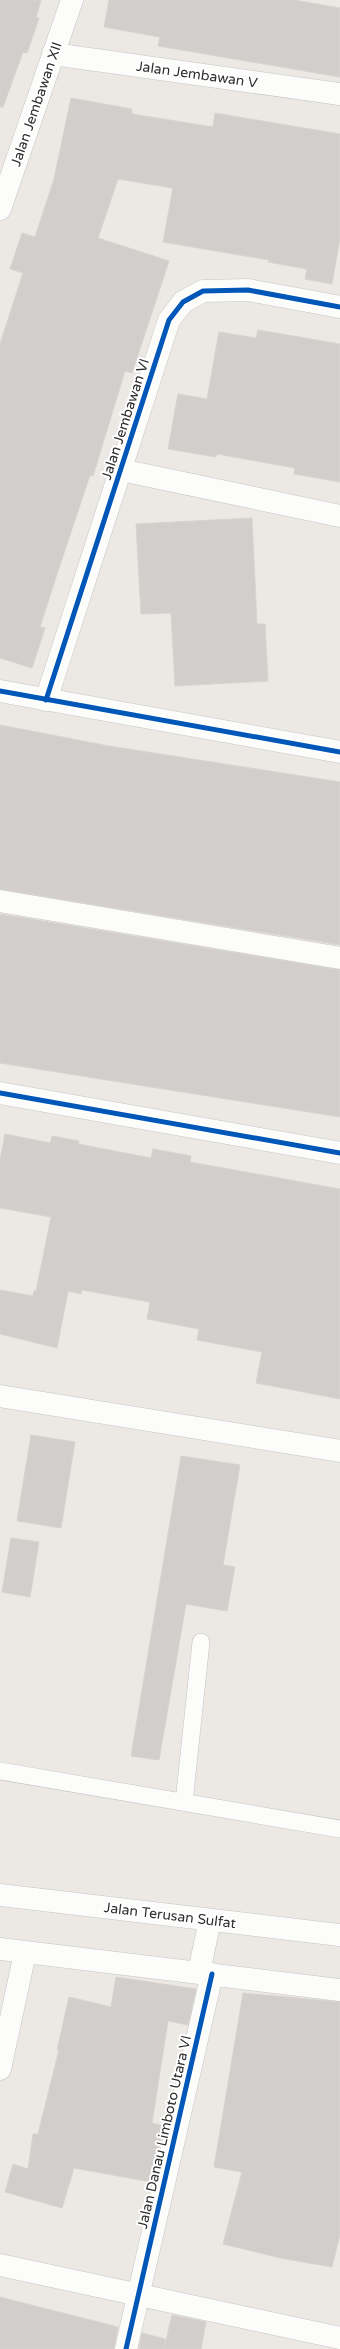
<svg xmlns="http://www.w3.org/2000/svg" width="340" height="2349" viewBox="0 0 340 2349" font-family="'Varela Round',sans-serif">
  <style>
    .building { fill: #d1cecb; stroke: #d7d4d0 }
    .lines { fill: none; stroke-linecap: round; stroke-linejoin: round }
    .service-casing { stroke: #c5c4c5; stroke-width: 18 }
    .minor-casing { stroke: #c5c4c5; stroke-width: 23 }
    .tertiary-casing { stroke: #c5c4c5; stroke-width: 23 }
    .service { stroke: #fcfcfb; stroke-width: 17 }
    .minor { stroke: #fcfcfb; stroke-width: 22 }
    .tertiary { stroke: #fcfcfb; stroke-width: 22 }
    .cycleway-casing { stroke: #fff; stroke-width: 8 }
    .cycleway { stroke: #0057b8; stroke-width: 5 }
    .labels { text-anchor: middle; stroke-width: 4; stroke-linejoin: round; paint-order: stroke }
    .street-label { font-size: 14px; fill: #2e2e2e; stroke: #fff }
  </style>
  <rect width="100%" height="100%" fill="#ece8e4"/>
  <!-- building -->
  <g class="building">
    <polygon points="0,0 41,0 36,17 39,18 27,53 23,52 3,107 0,107"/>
    <polygon points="109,0 294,0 340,8 340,77 158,46 160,37 104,27"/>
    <polygon points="71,98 132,109 132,114 213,127 215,113 340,134 340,238 332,284 305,279 307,269 268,262 269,260 163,242 173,188 118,179 98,238 169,261 132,373 125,371 93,476 90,475 57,574 40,627 45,628 32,668 0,658 0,344 23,273 10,269 22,233 35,237 54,179"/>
    <polygon points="258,330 340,344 340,482 294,474 295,468 217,454 216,457 168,449 178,394 207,399 219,332 256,338"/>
    <polygon points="252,518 257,624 265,624 268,681 175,686 171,613 141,614 136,524"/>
    <polygon points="0,725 109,746 340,782 340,945 0,889"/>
    <polygon points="0,914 340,970 340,1117 0,1063"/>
    <polygon points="5,1134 50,1143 52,1136 79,1141 78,1144 151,1158 153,1149 191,1156 190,1162 340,1189 340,1399 256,1383 262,1352 197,1340 199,1329 147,1319 150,1302 82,1290 81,1294 68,1291 57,1348 0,1334 0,1290 33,1296 34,1291 36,1291 51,1217 0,1208 0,1160"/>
    <polygon points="31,1435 75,1442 61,1528 17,1521"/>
    <polygon points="181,1456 240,1465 223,1565 235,1567 227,1611 186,1604 159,1760 131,1756"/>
    <polygon points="11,1538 39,1542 30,1597 2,1592"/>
    <polygon points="116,1977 196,1989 188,2025 168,2021 152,2123 164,2126 151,2182 74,2168 62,2208 5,2192 13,2164 28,2169 33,2134 38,2134 59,2050 57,2050 69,1997 111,2007"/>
    <polygon points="243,1993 340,2002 340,2234 332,2267 280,2258 223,2244 242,2172 214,2167"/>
    <polygon points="0,2297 118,2327 114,2349 0,2349"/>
    <polygon points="172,2315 206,2322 201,2349 164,2349"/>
    <polygon points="142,2333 165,2339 164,2349 139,2349"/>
  </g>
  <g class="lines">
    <defs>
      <g id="service">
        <polyline points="0,1771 340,1829"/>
        <polyline points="184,1802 201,1642"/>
      </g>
      <g id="minor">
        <polyline points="53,54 340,94"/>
        <polyline points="0,209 72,0"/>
        <polyline points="121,470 340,516"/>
        <polyline points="0,691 340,752"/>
        <polyline points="46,700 169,320 183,302 203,291 248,290 340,307"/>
        <polyline points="0,901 340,958"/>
        <polyline points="0,1093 340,1153"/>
        <polyline points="0,1396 340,1451"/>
        <polyline points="0,1949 340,1990"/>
        <polyline points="199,1972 210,1920"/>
        <polyline points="0,2069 25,1953"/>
        <polyline points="0,2265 340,2338"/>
        <polyline points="126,2349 212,1974"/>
      </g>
      <polyline id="tertiary" points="0,1895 340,1935"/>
    </defs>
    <!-- service casing -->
    <use href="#service" class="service-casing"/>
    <!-- minor casing -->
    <use href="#minor" class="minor-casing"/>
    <!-- tertiary casing -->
    <use href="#tertiary" class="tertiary-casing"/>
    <!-- service -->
    <use href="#service" class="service"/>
    <!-- minor -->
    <use href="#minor" class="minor"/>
    <!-- tertiary -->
    <use href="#tertiary" class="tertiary"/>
    <defs>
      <g id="cycleway">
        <polyline points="0,691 340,752"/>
        <polyline points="46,700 169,320 183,302 203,291 248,290 340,307"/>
        <polyline points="0,1093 340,1153"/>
        <polyline points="126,2349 212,1974"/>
      </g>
    </defs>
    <!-- cycleway casing -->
    <use href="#cycleway" class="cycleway-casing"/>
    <!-- cycleway -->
    <use href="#cycleway" class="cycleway"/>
  </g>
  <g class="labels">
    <!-- street labels -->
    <g class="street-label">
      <text transform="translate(197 74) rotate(8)" y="5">Jalan Jembawan V</text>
      <text transform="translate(36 104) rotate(-71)" y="5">Jalan Jembawan XII</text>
      <text transform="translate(125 419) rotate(-72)" y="5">Jalan Jembawan VI</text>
      <text transform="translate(170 1915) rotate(7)" y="5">Jalan Terusan Sulfat</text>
      <text transform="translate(164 2132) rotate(-77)" y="5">Jalan Danau Limboto Utara VI</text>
    </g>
  </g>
</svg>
